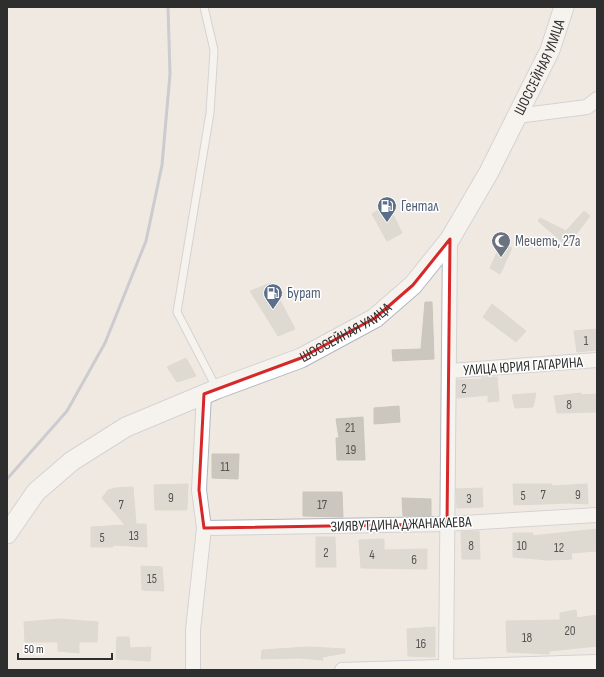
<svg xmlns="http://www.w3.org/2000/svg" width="604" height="677" viewBox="0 0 604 677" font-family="'Sofia Sans Condensed',sans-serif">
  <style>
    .building { fill: #cbc7bf; stroke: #cbc5ba }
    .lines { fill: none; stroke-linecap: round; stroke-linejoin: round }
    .lane-casing { stroke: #b4b7c1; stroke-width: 9 }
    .street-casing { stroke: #b4b7c1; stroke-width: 16 }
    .secondary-casing { stroke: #b4b7c1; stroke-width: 21 }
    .lane { stroke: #fff; stroke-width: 7 }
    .street { stroke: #fff; stroke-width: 14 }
    .secondary { stroke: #fff; stroke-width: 19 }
    .rail { stroke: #a3a6b8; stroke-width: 3 }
    .marked { fill: none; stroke: #d62828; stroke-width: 3; stroke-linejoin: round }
    .labels { text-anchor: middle; stroke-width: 3; stroke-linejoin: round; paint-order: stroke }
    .number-label { font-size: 13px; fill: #555452 }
    .street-label { font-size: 15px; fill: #2e2e2e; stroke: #fff }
    .service-label { font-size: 15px; fill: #4e5e75; stroke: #fff; text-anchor: start }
    .worship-label { font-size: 15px; fill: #5b616d; stroke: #fff; text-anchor: start }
  </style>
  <rect width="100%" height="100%" fill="#efe9e1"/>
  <!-- building -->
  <g class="building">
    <polygon points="388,204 402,233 387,241 372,214"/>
    <polygon points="584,211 590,216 567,246 538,221 540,218 566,231"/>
    <polygon points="502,241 512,248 500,274 490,268"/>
    <polygon points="271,283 295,329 278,336 250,291"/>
    <polygon points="425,302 432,302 434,359 393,361 392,350 421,349"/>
    <polygon points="492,304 526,331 516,342 483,317"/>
    <polygon points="597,329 597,350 577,352 574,331"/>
    <polygon points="186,358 196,376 177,382 167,367"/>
    <polygon points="482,377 497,377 499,401 488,402 488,395 457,398 457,380 482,379"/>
    <polygon points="536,393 533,407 515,408 512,395"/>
    <polygon points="581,393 581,395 597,394 597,412 557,413 554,396"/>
    <polygon points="399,406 400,422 374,424 374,408"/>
    <polygon points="363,417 365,460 337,460 336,438 339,438 336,419"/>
    <polygon points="212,454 239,454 238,479 212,478"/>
    <polygon points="188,484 187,510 155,510 154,485"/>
    <polygon points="513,484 552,484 552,486 587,484 588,504 569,503 514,505"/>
    <polygon points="133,487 136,524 146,524 147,547 113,545 113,547 91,547 91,527 125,525 102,498 108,490 116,488"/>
    <polygon points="482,488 483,507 457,508 456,489"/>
    <polygon points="303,492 342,492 343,517 303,516"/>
    <polygon points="402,498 431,499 431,516 403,516"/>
    <polygon points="597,529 597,551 571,553 572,559 548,560 513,557 513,533 533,533 532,536"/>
    <polygon points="479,531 480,559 462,559 461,532"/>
    <polygon points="316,537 335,537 336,567 316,567"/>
    <polygon points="384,539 384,550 427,549 427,569 361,568 359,540"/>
    <polygon points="141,566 162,567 164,591 142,590"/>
    <polygon points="576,610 577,618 597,615 597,646 549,651 549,654 507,652 506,621 560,620 560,613"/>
    <polygon points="59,619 98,622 97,642 79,642 79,653 58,651 58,642 25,642 24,622"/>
    <polygon points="435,627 435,657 408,656 407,629"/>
    <polygon points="117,637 129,637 130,648 151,647 150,661 116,659"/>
    <polygon points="308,647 345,649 345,653 322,657 323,660 299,658 261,659 262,650"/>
  </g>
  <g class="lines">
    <defs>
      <polyline id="lane" points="204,7 214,50 210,113 177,312 217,389"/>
      <g id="street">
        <polyline points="517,116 587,107 597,99"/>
        <polyline points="449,371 597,360"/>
        <polyline points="204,528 447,524 597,515"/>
        <polyline points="193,670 193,630 204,528 199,490 204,394"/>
        <polyline points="342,670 597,662"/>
        <polyline points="446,670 450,239"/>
      </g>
      <g id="secondary">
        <path id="s1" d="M 7,534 L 36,492 L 72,461 L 126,427 L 217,389 L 301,358 L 375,318 L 413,285 L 450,239 L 489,172 L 550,50 L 564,7"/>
      </g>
    </defs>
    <!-- lane casing -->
    <use href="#lane" class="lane-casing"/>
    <!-- street casing -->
    <use href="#street" class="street-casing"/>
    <!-- secondary casing -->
    <use href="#secondary" class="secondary-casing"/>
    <!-- lane -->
    <use href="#lane" class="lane"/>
    <!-- street -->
    <use href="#street" class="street"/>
    <!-- secondary -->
    <use href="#secondary" class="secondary"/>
    <!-- rail -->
    <polyline class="rail" points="7,479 67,411 105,343 146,241 162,165 170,74 168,7"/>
  </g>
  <!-- marked area -->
  <path d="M0 0H604V677H0ZM 450,239 L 447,524 L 204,528 L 199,490 L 204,394 L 301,358 L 375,318 L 413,285 Z" fill="#efe9e1" fill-opacity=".55" fill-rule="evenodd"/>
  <path class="marked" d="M 450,239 L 447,524 L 204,528 L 199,490 L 204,394 L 301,358 L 375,318 L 413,285 Z"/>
  <!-- icons -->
  <defs>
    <symbol id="fuel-pin" viewBox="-11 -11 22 30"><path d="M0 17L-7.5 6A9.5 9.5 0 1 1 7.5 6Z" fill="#5c6f8a" stroke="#fff"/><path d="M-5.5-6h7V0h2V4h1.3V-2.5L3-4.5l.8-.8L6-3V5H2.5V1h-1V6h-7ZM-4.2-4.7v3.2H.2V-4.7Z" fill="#fff"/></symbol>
    <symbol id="mosque-pin" viewBox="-11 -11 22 30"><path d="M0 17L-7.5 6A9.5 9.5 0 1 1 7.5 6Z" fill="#6b7280" stroke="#fff"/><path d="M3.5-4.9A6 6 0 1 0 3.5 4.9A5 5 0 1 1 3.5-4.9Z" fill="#fff"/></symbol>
  </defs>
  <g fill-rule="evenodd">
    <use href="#fuel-pin" x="376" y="195" width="22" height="30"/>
    <use href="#mosque-pin" x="490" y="230" width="22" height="30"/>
    <use href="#fuel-pin" x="262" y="282" width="22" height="30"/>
  </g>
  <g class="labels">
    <!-- number labels -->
    <g class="number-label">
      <text x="586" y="345">1</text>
      <text x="464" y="393">2</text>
      <text x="569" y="409">8</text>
      <text x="350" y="432">21</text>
      <text x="351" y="454">19</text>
      <text x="225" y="471">11</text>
      <text x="543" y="499">7</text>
      <text x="578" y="499">9</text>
      <text x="523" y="500">5</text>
      <text x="171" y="502">9</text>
      <text x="469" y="503">3</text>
      <text x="121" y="509">7</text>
      <text x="322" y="509">17</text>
      <text x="134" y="540">13</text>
      <text x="102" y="542">5</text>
      <text x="471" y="550">8</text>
      <text x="522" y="550">10</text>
      <text x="559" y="552">12</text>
      <text x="326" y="557">2</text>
      <text x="372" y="559">4</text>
      <text x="414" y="564">6</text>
      <text x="152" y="583">15</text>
      <text x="570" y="635">20</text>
      <text x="527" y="642">18</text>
      <text x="421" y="648">16</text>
    </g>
    <!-- street labels -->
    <g class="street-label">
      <text dy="5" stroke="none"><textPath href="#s1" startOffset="738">ШОССЕЙНАЯ УЛИЦА</textPath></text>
      <text dy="5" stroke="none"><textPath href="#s1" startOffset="402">ШОССЕЙНАЯ УЛИЦА</textPath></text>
      <text transform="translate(523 366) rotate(-4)" y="5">УЛИЦА ЮРИЯ ГАГАРИНА</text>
      <text transform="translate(401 524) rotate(-2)" y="5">ЗИЯВУТДИНА ДЖАНАКАЕВА</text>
    </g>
    <!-- service labels -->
    <g class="service-label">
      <text x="401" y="211">Гентал</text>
      <text x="287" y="298">Бурат</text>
    </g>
    <!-- worship labels -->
    <g class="worship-label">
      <text x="515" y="246">Мечеть, 27а</text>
    </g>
  </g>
  <!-- border -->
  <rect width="604" height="677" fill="none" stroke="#2e2e2e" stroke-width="16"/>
  <!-- scale -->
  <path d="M18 653v6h94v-6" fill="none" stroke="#2e2e2e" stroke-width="2"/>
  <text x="24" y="653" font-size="12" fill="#2e2e2e" stroke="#ffffff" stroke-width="3" paint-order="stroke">50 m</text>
</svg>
